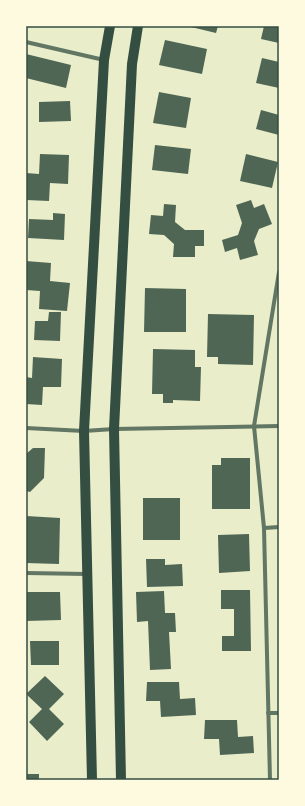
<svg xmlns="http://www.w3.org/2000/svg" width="305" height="806" viewBox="0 0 305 806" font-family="'Archivo Narrow',sans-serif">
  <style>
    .building { fill: #4f6655 }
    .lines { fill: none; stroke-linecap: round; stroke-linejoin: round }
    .minor { stroke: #617663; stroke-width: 4 }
    .primary { stroke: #344e41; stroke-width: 10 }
    .neatline { fill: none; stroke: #344e41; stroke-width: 1.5 }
  </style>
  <rect width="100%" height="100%" fill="#e9edc9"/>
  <!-- building -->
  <g class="building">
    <polygon points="187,26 218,26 216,33"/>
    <polygon points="264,26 279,26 279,43 261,39"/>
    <polygon points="165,40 207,49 202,74 159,65"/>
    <polygon points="26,54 71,65 66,88 26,78"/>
    <polygon points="262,58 279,62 279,88 256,83"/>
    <polygon points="159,92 191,98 186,128 153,123"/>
    <polygon points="70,101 71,121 39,122 39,102"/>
    <polygon points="261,110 279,115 279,135 256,129"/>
    <polygon points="155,145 191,149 188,174 152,170"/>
    <polygon points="40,154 69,155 68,184 50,183 49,201 26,200 26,173 39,174"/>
    <polygon points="246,154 278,162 272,188 240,181"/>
    <polygon points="251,200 254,208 264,204 272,224 259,229 254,241 258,255 240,260 237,248 225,252 222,240 238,235 242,223 236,205"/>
    <polygon points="164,204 176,205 175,222 185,230 204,230 204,246 195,246 195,257 173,257 174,244 164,235 149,234 151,215 163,216"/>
    <polygon points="53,213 65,214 64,240 28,238 29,219 53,220"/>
    <polygon points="26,261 51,263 50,281 70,283 67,311 39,309 40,291 26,290"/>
    <polygon points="145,288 186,289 186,332 144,332"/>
    <polygon points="49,312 61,312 60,341 34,340 35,321 48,321"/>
    <polygon points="208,314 254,315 253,365 218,364 218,357 207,357"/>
    <polygon points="153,349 195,350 195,367 201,367 200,401 173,400 173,403 163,403 163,394 152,394"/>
    <polygon points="33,357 62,359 61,387 43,387 42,405 26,404 26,377 32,378"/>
    <polygon points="33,448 45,448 44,478 30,492 26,491 26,454"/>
    <polygon points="221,458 250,458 250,509 212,509 212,465 221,465"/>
    <rect x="143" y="498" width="37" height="42"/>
    <polygon points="26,516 60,518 59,564 26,563"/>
    <polygon points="249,534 250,571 219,573 218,535"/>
    <polygon points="146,559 165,559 165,565 182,564 183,586 147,587"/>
    <polygon points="221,590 250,590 251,651 222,651 222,636 234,636 234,609 221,609"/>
    <polygon points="164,591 165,613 175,613 176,632 169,632 171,669 150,670 148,621 137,622 136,592"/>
    <polygon points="26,592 60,592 61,620 26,621"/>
    <polygon points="30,641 59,641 59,665 31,665"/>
    <polygon points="45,676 64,694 49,709 64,724 47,741 29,722 42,709 26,694"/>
    <polygon points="147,682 179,682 180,699 195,698 196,715 161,717 160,701 146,701"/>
    <polygon points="205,720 237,720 238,737 253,736 254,753 220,755 219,739 204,739"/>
    <rect x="26" y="774" width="13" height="6"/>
  </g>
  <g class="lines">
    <!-- minor -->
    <g class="minor">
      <polyline points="26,42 104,60"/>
      <polyline points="26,428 84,431 114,429 279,426"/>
      <polyline points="264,528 279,527"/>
      <polyline points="26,573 87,574"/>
      <polyline points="268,713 279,713"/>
      <polyline points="270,780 264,528 254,426 279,272"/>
    </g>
    <!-- primary -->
    <g class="primary">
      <polyline points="92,780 84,431 104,60 110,26"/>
      <polyline points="121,780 114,429 132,64 138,26"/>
    </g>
  </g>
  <!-- border -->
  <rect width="305" height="806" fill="none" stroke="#fefae0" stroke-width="54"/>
  <rect x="27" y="27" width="251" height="752" class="neatline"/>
</svg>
